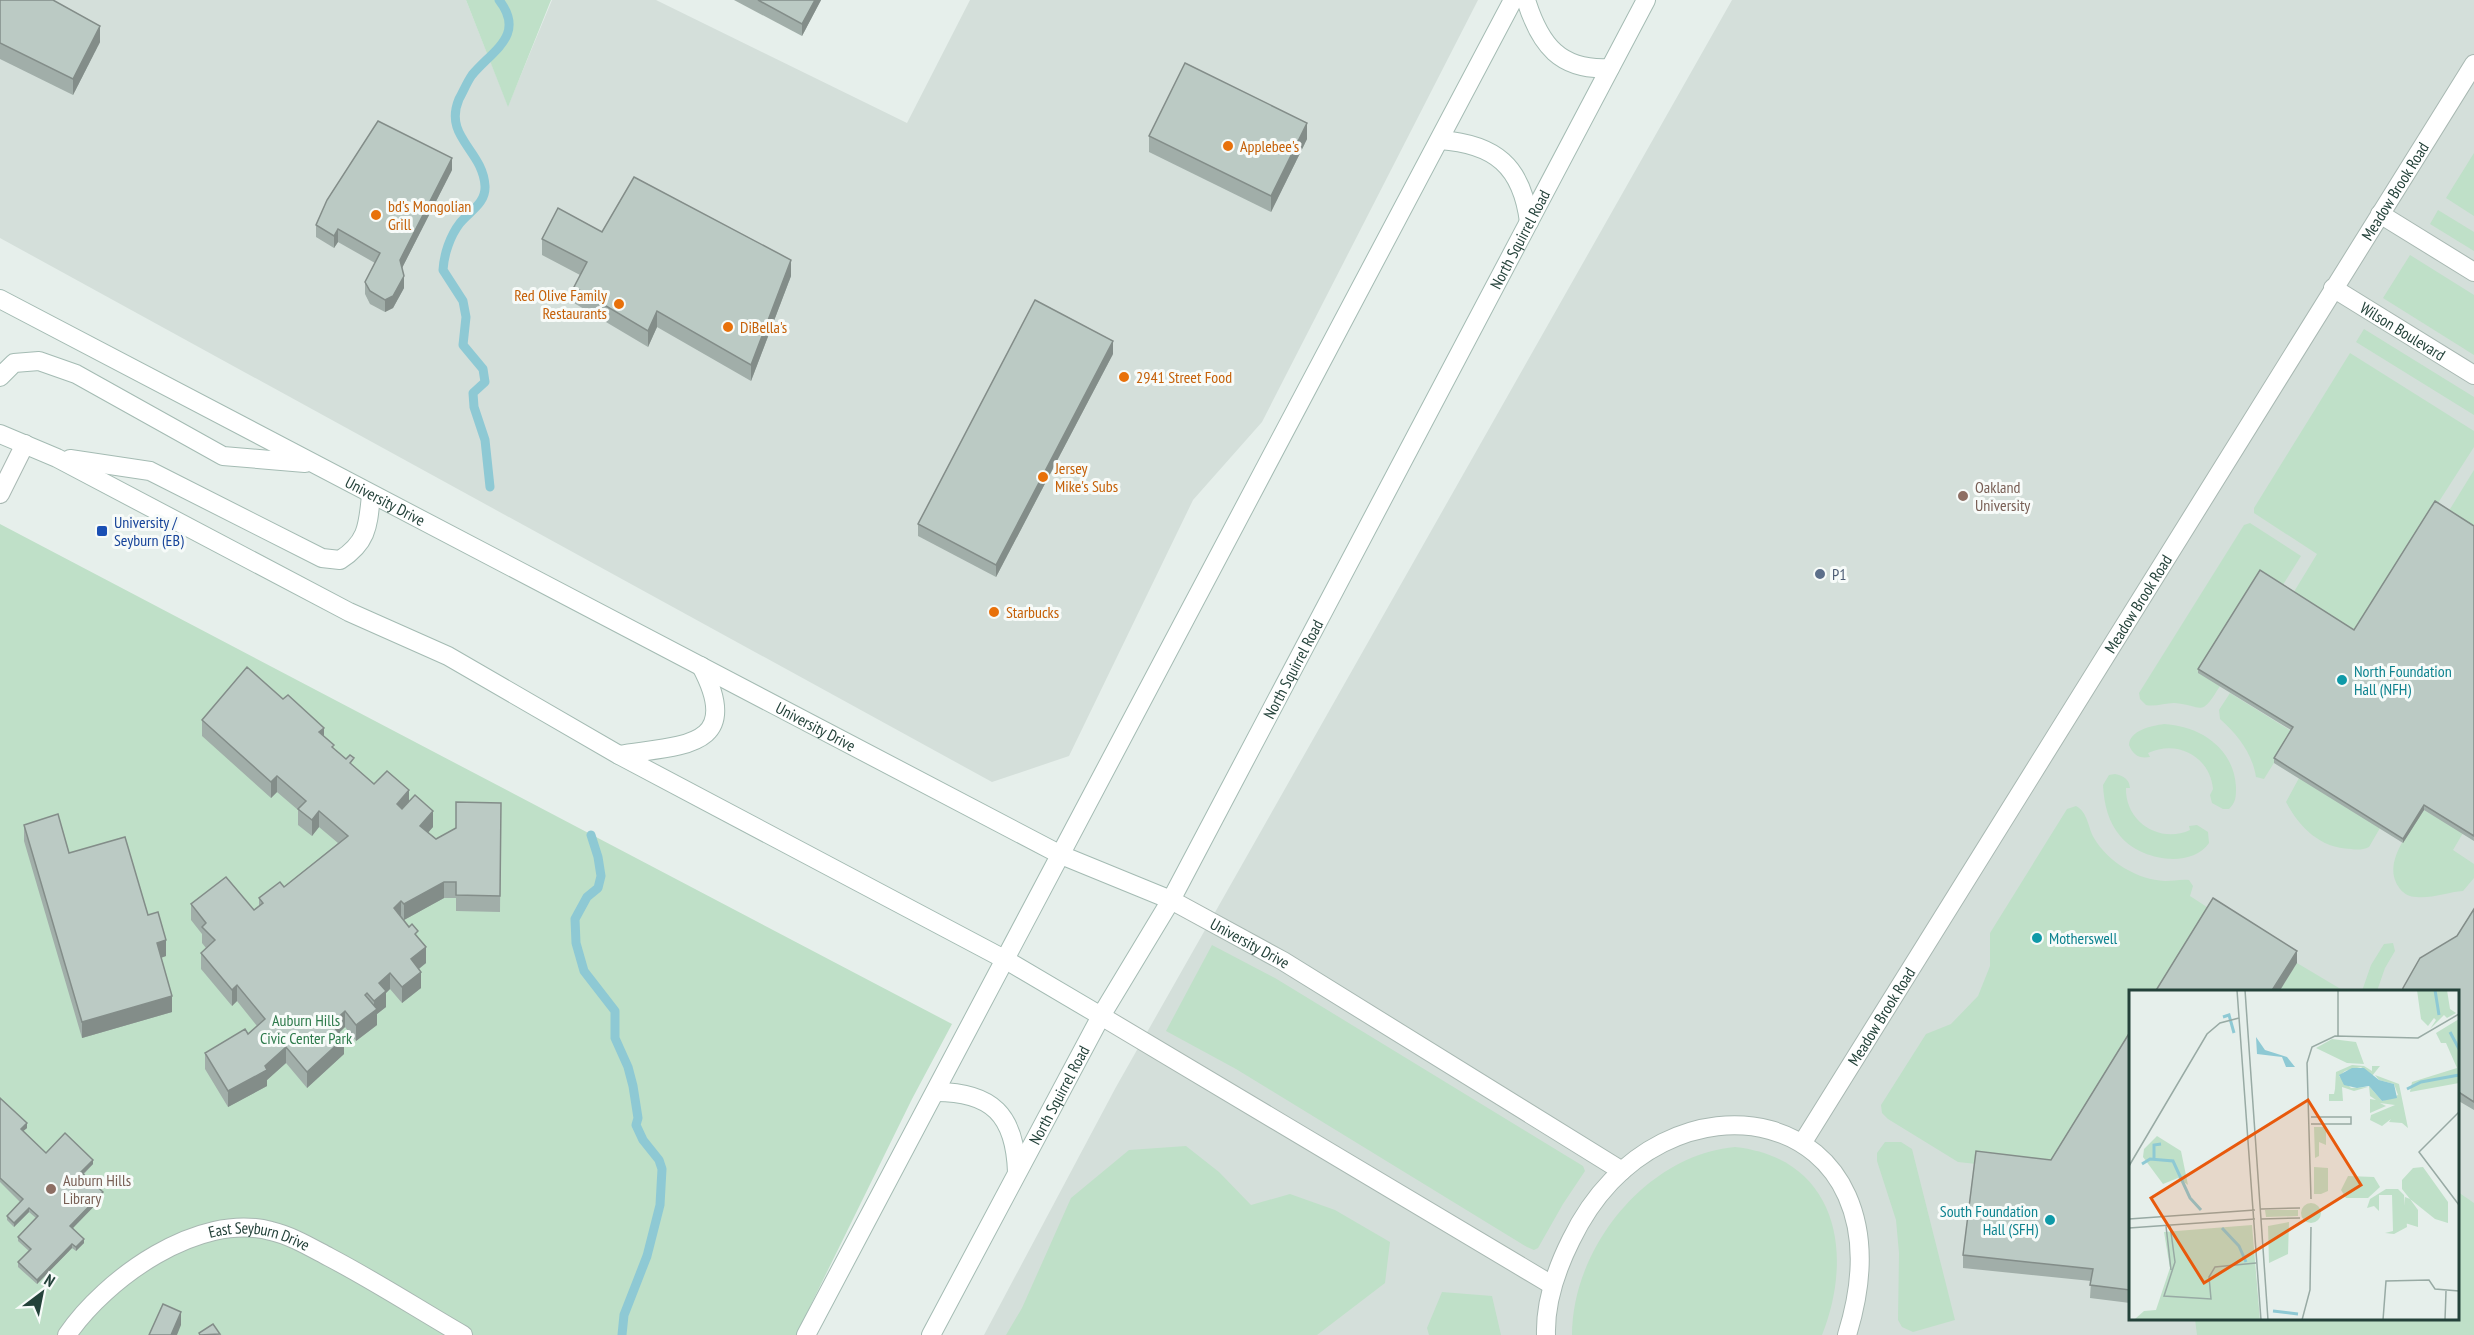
<svg xmlns="http://www.w3.org/2000/svg" width="2474" height="1335" viewBox="0 0 2474 1335" font-family="'PT Sans Narrow',sans-serif">
  <style>
    .built { fill: #d4dfda; fill-rule: evenodd }
    .green { fill: #bfe0c8 }
    .lines { fill: none; stroke-linecap: round; stroke-linejoin: round }
    .stream { stroke: #8ec9d4; stroke-width: 9 }
    .minor-casing { stroke: #a8b8b2; stroke-width: 20 }
    .secondary-casing { stroke: #a4bbb3; stroke-width: 20 }
    .minor { stroke: #fff; stroke-width: 18 }
    .secondary { stroke: #fff; stroke-width: 18 }
    .wall { fill: #a1aea9 }
    .shaded-wall { fill: #838d89 }
    .building { fill: #bbcac4; stroke: #838d89; stroke-width: 1.5 }
    .food-dot { fill: #e8710a; stroke: #f7fbf9; stroke-width: 2 }
    .education-dot { fill: #8d6e63; stroke: #f7fbf9; stroke-width: 2 }
    .transit-dot { fill: #1a4fb4; stroke: #f7fbf9; stroke-width: 2 }
    .service-dot { fill: #5c6f8a; stroke: #f7fbf9; stroke-width: 2 }
    .culture-dot { fill: #0f9aa8; stroke: #f7fbf9; stroke-width: 2 }
    .labels { text-anchor: middle; stroke-width: 6; stroke-linejoin: round; paint-order: stroke }
    .food-label { font-size: 16px; fill: #c56008; stroke: #f7fbf9; text-anchor: start }
    .street-label { font-size: 16px; fill: #24423a; stroke: #f7fbf9 }
    .education-label { font-size: 16px; fill: #785e54; stroke: #f7fbf9; text-anchor: start }
    .transit-label { font-size: 16px; fill: #164399; stroke: #f7fbf9; text-anchor: start }
    .service-label { font-size: 16px; fill: #4e5e75; stroke: #f7fbf9; text-anchor: start }
    .culture-label { font-size: 16px; fill: #0d838f; stroke: #f7fbf9; text-anchor: start }
    .park-label { font-size: 16px; fill: #2d7a4b; stroke: #f7fbf9 }
    .inset-river { fill: none; stroke: #8ec9d4; stroke-width: 3 }
    .inset-road { fill: none; stroke: #98aaa4; stroke-width: 1.5 }
    .view { fill: #e8590c; fill-opacity: 0.15; stroke: #e8590c; stroke-width: 3 }
    .inset-edge { fill: none; stroke: #24423a; stroke-width: 3 }
  </style>
  <rect width="100%" height="100%" fill="#e6efeb"/>
  <!-- built -->
  <g class="built">
    <polygon points="0,0 466,0 508,106 552,0 656,0 907,123 970,0 1478,0 1262,422 1193,500 1069,756 992,782 0,238"/>
    <path d="M 1732,0 L 2474,0 L 2474,1335 L 984,1335 L 1116,1087 ZM 2130,992 L 2458,992 L 2458,1318 L 2130,1318 Z"/>
  </g>
  <!-- green -->
  <g class="green">
    <polygon points="466,0 551,0 508,107"/>
    <polygon points="2474,153 2474,216 2446,198"/>
    <polygon points="2438,210 2474,232 2474,251 2430,224"/>
    <polygon points="2410,255 2474,295 2474,355 2383,298"/>
    <polygon points="2364,329 2474,397 2474,415 2356,342"/>
    <polygon points="2350,353 2474,431 2474,447 2354,634 2292,595 2317,554 2254,513 2254,508"/>
    <polygon points="2474,470 2474,530 2447,514"/>
    <path d="M 2250,523 L 2301,556 L 2281,588 L 2199,673 L 2220,686 C 2200,718 2205,706 2174,703 C 2165,703 2155,707 2146,705 L 2140,699 L 2139,693 L 2244,525 Z"/>
    <polygon points="0,524 952,1024 912,1099 796,1335 0,1335"/>
    <path d="M 2230,693 L 2293,732 L 2264,779 L 2256,777 C 2252,753 2238,735 2220,719 L 2219,710 Z"/>
    <path d="M 2164,724 C 2200,726 2234,748 2236,787 C 2236,797 2236,802 2229,809 L 2223,809 L 2212,803 L 2210,795 L 2213,789 C 2210,757 2178,739 2148,753 L 2150,757 C 2139,759 2133,755 2129,745 C 2130,730 2151,726 2164,724 Z"/>
    <path d="M 2115,774 C 2124,776 2129,779 2130,788 L 2126,788 C 2125,822 2160,844 2190,830 L 2189,826 L 2197,825 L 2208,832 L 2209,843 C 2190,870 2139,859 2121,837 C 2108,822 2104,804 2103,785 L 2109,775 Z"/>
    <path d="M 2299,778 L 2380,828 L 2369,847 C 2363,850 2357,850 2351,849 C 2320,848 2300,828 2286,802 Z"/>
    <path d="M 2076,806 C 2088,812 2088,828 2094,838 C 2108,862 2138,880 2165,881 C 2173,881 2181,879 2189,880 L 2193,886 L 2190,896 L 2213,911 L 2163,991 L 2130,992 L 2130,1044 L 2051,1172 L 1958,1162 L 1888,1119 L 1882,1113 L 1881,1105 L 1926,1034 L 1951,1024 L 1978,996 L 1990,966 L 1990,933 L 2067,809 Z"/>
    <path d="M 2424,810 L 2463,833 L 2453,850 L 2474,864 L 2474,878 L 2463,891 C 2448,892 2431,899 2416,897 C 2410,897 2404,894 2400,889 C 2380,863 2410,832 2424,810 Z"/>
    <polygon points="2393,943 2395,951 2385,968 2377,991 2362,991 2371,965 2384,944"/>
    <polygon points="1212,945 1275,978 1583,1166 1585,1171 1563,1204 1538,1248 1534,1250 1527,1247 1236,1069 1166,1031"/>
    <polygon points="2297,963 2344,991 2279,991"/>
    <polygon points="1885,1142 1901,1142 1912,1149 1955,1320 1913,1332 1902,1327 1898,1320 1899,1253 1896,1220 1877,1161 1877,1153"/>
    <polygon points="1186,1146 1219,1172 1251,1205 1290,1194 1335,1210 1390,1242 1385,1283 1317,1335 1006,1335 1022,1308 1071,1198 1129,1150"/>
    <path d="M 1735,1147 C 1836,1158 1855,1252 1822,1335 L 1572,1335 C 1572,1248 1646,1155 1735,1147 Z"/>
    <polygon points="2458,1192 2474,1203 2474,1335 2197,1335 2195,1319 2458,1318"/>
    <polygon points="1442,1292 1492,1296 1501,1335 1429,1335 1427,1328"/>
  </g>
  <g class="lines">
    <!-- stream -->
    <g class="stream">
      <path d="M 490,487 L 485,440 L 474,407 L 473,393 L 485,382 L 483,369 L 463,345 L 466,317 L 463,301 L 443,270 C 444,254 450,236 460,223 C 470,211 486,203 485,186 C 483,150 443,137 459,99 C 463,92 467,82 472,75 C 493,50 526,35 499,0"/>
      <polyline points="591,835 598,857 601,876 598,888 587,897 575,919 576,943 584,971 615,1011 615,1038 628,1067 633,1086 638,1118 636,1125 643,1140 659,1160 662,1169 660,1205 647,1256 624,1315 622,1335"/>
    </g>
    <defs>
      <g id="minor">
        <polyline points="2380,214 2474,272"/>
        <path id="s1" d="M 2333,288 L 2474,375"/>
        <polyline points="0,494 25,444"/>
        <path id="s2" d="M 1171,900 L 1283,961 L 1622,1171"/>
        <polyline points="1101,1016 1552,1285"/>
        <path id="s3" d="M 1803,1142 L 2474,64"/>
        <path id="s4" d="M 67,1335 C 105,1279 199,1211 271,1231 C 292,1236 310,1247 329,1257 C 375,1281 418,1309 463,1335"/>
        <path d="M 1546,1335 C 1545,1301 1556,1270 1571,1240 C 1662,1052 1919,1103 1847,1335"/>
      </g>
      <g id="secondary">
        <path d="M 1526,0 C 1540,45 1560,71 1610,68"/>
        <path d="M 1440,140 C 1495,144 1522,166 1529,222"/>
        <path id="s5" d="M 0,299 L 1061,855 L 1171,900"/>
        <polyline points="0,377 14,363 39,361 76,374 223,456 305,463"/>
        <polyline points="0,434 57,458 349,612 448,656 619,755 1006,960 1101,1016"/>
        <path d="M 70,459 L 150,471 L 322,558 L 340,560 C 368,542 368,525 371,495"/>
        <path d="M 619,755 C 680,745 745,749 701,666"/>
        <path d="M 936,1092 C 992,1092 1015,1115 1017,1172"/>
        <polyline points="806,1335 1513,0"/>
        <path id="s6" d="M 931,1335 L 1101,1016 L 1171,900 L 1646,0"/>
      </g>
    </defs>
    <!-- minor casing -->
    <use href="#minor" class="minor-casing"/>
    <!-- secondary casing -->
    <use href="#secondary" class="secondary-casing"/>
    <!-- minor -->
    <use href="#minor" class="minor"/>
    <!-- secondary -->
    <use href="#secondary" class="secondary"/>
  </g>
  <!-- wall -->
  <g class="wall">
    <polygon points="0,0 100,42 73,95 0,59"/>
    <polygon points="734,0 821,0 802,36"/>
    <polygon points="1149,136 1307,139 1271,212 1149,152"/>
    <polygon points="452,170 402,268 404,288 393,308 385,312 370,304 365,294 365,282 375,263 338,242 334,248 316,237 316,225"/>
    <polygon points="602,232 791,276 751,381 657,327 648,347 574,303 574,287 580,275 542,255 542,239"/>
    <polygon points="1113,354 996,577 918,536 918,524"/>
    <polygon points="2474,526 2474,841 2424,810 2403,843 2274,763 2274,758 2291,730 2198,673 2198,669 2354,630"/>
    <polygon points="283,699 324,736 334,749 374,784 409,801 433,827 428,832 436,839 501,803 500,912 456,911 456,898 444,898 404,920 418,937 426,963 419,969 421,988 402,1003 390,989 386,993 386,1007 377,1014 377,1025 356,1041 345,1027 339,1033 344,1054 307,1088 286,1063 267,1080 267,1086 228,1107 205,1069 205,1053 248,1034 257,1026 237,1001 232,1006 201,969 201,953 206,948 202,943 202,934 191,920 191,904 254,910 259,906 259,898 284,887 338,843 319,827 312,836 298,825 298,810 277,792 271,798 202,736 202,720"/>
    <polygon points="24,825 69,853 148,915 166,956 161,958 172,1012 82,1038 24,841"/>
    <polygon points="2474,909 2474,1110 2457,1100 2457,936"/>
    <polygon points="2130,1032 2130,1303 2090,1298 2091,1281 1963,1268 1963,1255 2051,1160"/>
    <polygon points="0,1098 27,1128 23,1131 46,1153 93,1164 84,1174 103,1197 73,1228 84,1243 76,1251 72,1248 37,1284 18,1267 18,1262 29,1251 18,1241 18,1237 36,1218 29,1212 14,1227 7,1220 7,1216 20,1202 0,1182"/>
  </g>
  <!-- shaded-wall -->
  <g class="shaded-wall">
    <polygon points="815,0 821,0 802,36 802,24"/>
    <polygon points="100,26 100,42 73,95 73,79"/>
    <polygon points="1307,123 1307,139 1271,212 1271,196"/>
    <polygon points="452,158 452,170 400,272 400,260"/>
    <polygon points="338,229 338,242 334,248 334,236"/>
    <polygon points="791,260 791,276 751,381 751,365"/>
    <polygon points="404,276 404,288 393,308 385,312 385,300"/>
    <polygon points="657,311 657,327 648,347 648,331"/>
    <polygon points="1113,341 1113,354 996,577 996,565"/>
    <polygon points="324,728 324,744 319,732"/>
    <polygon points="277,776 277,792 271,798 271,782"/>
    <polygon points="409,790 409,806 397,820 397,804"/>
    <polygon points="2424,805 2424,810 2403,843 2403,839"/>
    <polygon points="319,811 319,827 312,836 312,820"/>
    <polygon points="433,811 433,827 420,842 420,826"/>
    <polygon points="444,882 444,898 404,920 404,904"/>
    <polygon points="401,901 401,917 394,908"/>
    <polygon points="166,940 166,956 157,959 157,943"/>
    <polygon points="426,947 426,963 411,975 411,959"/>
    <polygon points="2297,951 2297,963 2279,992 2271,992"/>
    <polygon points="421,972 421,988 402,1003 402,987"/>
    <polygon points="390,973 390,989 386,993 386,1007 377,1014 377,1025 356,1041 356,1025 374,1011 374,1001 379,983"/>
    <polygon points="237,985 237,1001 232,1006 232,990"/>
    <polygon points="172,996 172,1012 82,1038 82,1022"/>
    <polygon points="345,1011 345,1027 331,1040 331,1024"/>
    <polygon points="344,1038 344,1054 307,1088 307,1072"/>
    <polygon points="286,1047 286,1063 267,1080 267,1086 228,1107 228,1091 265,1066"/>
    <polygon points="27,1123 27,1128 21,1133 21,1129"/>
    <polygon points="93,1160 93,1164 81,1176 81,1172"/>
    <polygon points="103,1192 103,1197 70,1231 70,1226"/>
    <polygon points="29,1208 29,1212 14,1227 14,1223"/>
    <polygon points="84,1239 84,1243 76,1251 76,1247"/>
    <polygon points="72,1244 72,1248 37,1284 37,1280"/>
    <polygon points="181,1312 181,1325 177,1335 171,1335"/>
  </g>
  <!-- building -->
  <g class="building">
    <polygon points="0,0 53,0 100,26 73,79 0,43"/>
    <polygon points="758,0 815,0 802,24"/>
    <polygon points="1185,63 1307,123 1271,196 1149,136"/>
    <polygon points="378,121 452,158 400,260 404,276 393,296 385,300 370,291 365,282 380,253 338,229 334,236 316,225 327,200"/>
    <polygon points="634,177 791,260 751,365 657,311 648,331 574,287 587,262 542,239 558,208 602,232"/>
    <polygon points="1035,300 1113,341 996,565 918,524"/>
    <polygon points="2435,501 2474,526 2474,836 2424,805 2403,839 2274,758 2293,727 2198,669 2260,570 2354,630"/>
    <polygon points="247,667 283,699 288,695 324,728 319,732 334,745 332,747 346,759 350,755 354,758 350,763 374,784 387,771 409,790 397,804 402,809 415,795 433,811 420,826 436,839 456,828 456,802 501,803 500,896 456,895 456,882 444,882 404,904 401,901 394,908 409,927 412,924 418,931 415,934 426,947 411,959 421,972 402,987 390,973 379,983 386,991 374,1001 367,993 365,995 377,1009 356,1025 345,1011 331,1024 344,1038 307,1072 286,1047 265,1066 267,1070 228,1091 205,1053 245,1029 248,1034 265,1019 237,985 232,990 201,953 215,940 202,927 206,923 191,904 226,877 254,910 263,903 259,898 280,882 284,887 348,836 319,811 312,820 298,809 306,801 277,776 271,782 202,720"/>
    <polygon points="58,814 69,853 125,837 148,915 158,912 166,940 157,943 172,996 82,1022 24,825"/>
    <polygon points="2213,898 2297,951 2271,992 2155,992"/>
    <polygon points="2474,909 2474,1102 2457,1091 2457,992 2402,992 2403,988 2420,958 2457,936"/>
    <polygon points="2130,1032 2130,1290 2090,1285 2093,1269 1963,1255 1976,1151 2051,1160"/>
    <polygon points="0,1098 27,1123 21,1129 46,1153 65,1133 93,1160 81,1172 103,1192 70,1226 84,1239 76,1247 72,1244 37,1280 18,1262 31,1249 18,1237 38,1216 29,1208 14,1223 7,1216 23,1199 0,1178"/>
    <polygon points="163,1304 181,1312 171,1335 149,1335"/>
    <polygon points="213,1324 220,1334 200,1335 199,1333"/>
  </g>
  <!-- markers -->
  <g class="food-dot">
    <circle cx="1228" cy="146" r="6"/>
    <circle cx="376" cy="215" r="6"/>
    <circle cx="619" cy="304" r="6"/>
    <circle cx="728" cy="327" r="6"/>
    <circle cx="1124" cy="377" r="6"/>
    <circle cx="1043" cy="477" r="6"/>
    <circle cx="994" cy="612" r="6"/>
  </g>
  <g class="education-dot">
    <circle cx="1963" cy="496" r="6"/>
    <circle cx="51" cy="1189" r="6"/>
  </g>
  <rect class="transit-dot" x="96" y="525" width="12" height="12" rx="3"/>
  <circle class="service-dot" cx="1820" cy="574" r="6"/>
  <g class="culture-dot">
    <circle cx="2342" cy="680" r="6"/>
    <circle cx="2037" cy="938" r="6"/>
    <circle cx="2050" cy="1220" r="6"/>
  </g>
  <g class="labels">
    <!-- food labels -->
    <g class="food-label">
      <text x="1240" y="152">Applebee's</text>
      <text x="388" y="212">bd's Mongolian<tspan x="388" dy="18">Grill</tspan></text>
      <text x="607" y="301" text-anchor="end">Red Olive Family<tspan x="607" dy="18">Restaurants</tspan></text>
      <text x="740" y="333">DiBella's</text>
      <text x="1136" y="383">2941 Street Food</text>
      <text x="1055" y="474">Jersey<tspan x="1055" dy="18">Mike's Subs</tspan></text>
      <text x="1006" y="618">Starbucks</text>
    </g>
    <!-- street labels -->
    <g class="street-label">
      <text dy="6" stroke="none"><textPath href="#s3" startOffset="1120">Meadow Brook Road</textPath></text>
      <text dy="6" stroke="none"><textPath href="#s6" startOffset="1244">North Squirrel Road</textPath></text>
      <text dy="6" stroke="none"><textPath href="#s1" startOffset="82">Wilson Boulevard</textPath></text>
      <text dy="6" stroke="none"><textPath href="#s5" startOffset="435">University Drive</textPath></text>
      <text dy="6" stroke="none"><textPath href="#s3" startOffset="634">Meadow Brook Road</textPath></text>
      <text dy="6" stroke="none"><textPath href="#s6" startOffset="758">North Squirrel Road</textPath></text>
      <text dy="6" stroke="none"><textPath href="#s5" startOffset="921">University Drive</textPath></text>
      <text dy="6" stroke="none"><textPath href="#s2" startOffset="90">University Drive</textPath></text>
      <text dy="6" stroke="none"><textPath href="#s3" startOffset="148">Meadow Brook Road</textPath></text>
      <text dy="6" stroke="none"><textPath href="#s6" startOffset="272">North Squirrel Road</textPath></text>
      <text dy="6" stroke="none"><textPath href="#s4" startOffset="230">East Seyburn Drive</textPath></text>
    </g>
    <!-- education labels -->
    <g class="education-label">
      <text x="1975" y="493">Oakland<tspan x="1975" dy="18">University</tspan></text>
      <text x="63" y="1186">Auburn Hills<tspan x="63" dy="18">Library</tspan></text>
    </g>
    <!-- transit labels -->
    <g class="transit-label">
      <text x="114" y="528">University /<tspan x="114" dy="18">Seyburn (EB)</tspan></text>
    </g>
    <!-- service labels -->
    <g class="service-label">
      <text x="1832" y="580">P1</text>
    </g>
    <!-- culture labels -->
    <g class="culture-label">
      <text x="2354" y="677">North Foundation<tspan x="2354" dy="18">Hall (NFH)</tspan></text>
      <text x="2049" y="944">Motherswell</text>
      <text x="2038" y="1217" text-anchor="end">South Foundation<tspan x="2038" dy="18">Hall (SFH)</tspan></text>
    </g>
    <!-- park labels -->
    <g class="park-label">
      <text x="306" y="1026">Auburn Hills<tspan x="306" dy="18">Civic Center Park</tspan></text>
    </g>
  </g>
  <!-- overview -->
  <g transform="translate(2129 990)">
    <rect width="330" height="330" fill="#e6efeb"/>
    <path d="M 288,0 L 318,0 L 321,19 L 327,23 L 318,28 L 315,25 L 301,39 L 307,30 L 305,28 L 299,36 L 292,29 ZM 330,29 L 330,93 L 281,102 L 283,92 L 328,78 L 317,53 L 312,53 L 307,43 ZM 203,49 L 227,52 L 235,74 L 218,73 L 187,58 ZM 223,75 L 235,76 L 243,81 L 243,76 L 251,76 L 243,86 L 232,77 L 216,81 L 210,86 L 222,98 L 239,97 L 225,101 L 213,97 L 214,111 L 200,111 L 200,104 L 205,104 L 206,99 L 207,82 ZM 246,85 L 270,94 L 279,138 L 273,133 L 260,132 L 262,129 L 253,136 L 241,130 L 242,125 L 266,115 L 251,113 L 257,116 L 241,123 L 241,109 L 247,110 L 241,106 L 240,96 L 253,111 L 269,105 L 265,94 L 250,90 ZM 185,137 L 197,137 L 197,155 L 190,152 L 190,166 L 186,168 ZM 28,146 L 52,161 L 59,195 L 49,188 L 34,194 L 14,167 L 15,159 ZM 185,177 L 199,178 L 199,201 L 192,204 L 185,204 ZM 294,177 L 319,212 L 319,233 L 306,229 L 281,209 L 289,220 L 289,237 L 276,233 L 276,207 L 281,209 L 273,199 L 273,190 L 284,178 ZM 219,186 L 245,187 L 251,197 L 239,208 L 217,208 L 212,200 ZM 257,199 L 269,199 L 275,205 L 278,237 L 265,244 L 256,243 L 264,241 L 263,205 L 250,205 L 250,221 L 245,216 L 238,218 L 241,209 ZM172 223a10 10 0 1 1 20 0a10 10 0 1 1-20 0ZM 136,220 L 169,220 L 169,226 L 137,227 ZM 160,232 L 159,264 L 140,273 L 139,236 ZM 123,235 L 131,330 L 6,329 L 15,321 L 27,320 L 41,278 L 35,242 Z" fill="#bfe0c8"/>
    <path d="M 127,47 L 136,60 L 158,67 L 166,77 L 157,77 L 153,67 L 128,64 ZM 223,78 L 235,78 L 250,90 L 265,94 L 268,108 L 253,111 L 240,96 L 228,98 L 215,95 L 210,85 Z" fill="#8ec9d4"/>
    <path class="inset-river" d="M 306,0 L 310,25M 94,27 L 100,25 L 105,43M 321,42 L 330,59M 278,99 L 292,92 L 330,85M 25,169 L 25,155 L 32,154M 13,174 L 21,169 L 44,171 L 61,208 L 72,220M 93,238 L 110,256 L 117,272M 144,321 L 169,324"/>
    <path class="inset-road" d="M 108,0 L 132,330M 116,0 L 139,330M 209,0 L 209,46M 330,122 L 290,162 L 330,215M 182,127 L 222,127 L 222,134 L 182,134M 0,176 L 78,44 L 91,33 L 110,28M 182,209 L 178,73 L 183,57 L 206,46 L 289,48 L 330,24M 132,219 L 171,218M 0,229 L 126,220M 132,229 L 171,228M 41,235 L 46,272 L 35,306 L 82,309 L 80,287 L 86,277 L 127,273M 37,236 L 42,280M 0,238 L 126,229M 173,330 L 181,300 L 182,237M 254,330 L 257,291 L 300,290 L 306,299 L 330,301M 316,330 L 317,301"/>
    <path class="view" d="M 179,110 L 232,195 L 75,293 L 22,208 Z"/>
    <rect width="330" height="330" class="inset-edge"/>
  </g>
  <!-- north arrow -->
  <g transform="translate(42 1293) rotate(32)" stroke="#f7fbf9" stroke-width="4.5" paint-order="stroke">
  <path d="M0-4.5L10 22L0 15L-10 22Z" fill="#24423a"/>
  <text y="-9" font-size="16" font-weight="bold" text-anchor="middle" fill="#24423a">N</text>
  </g>
</svg>
